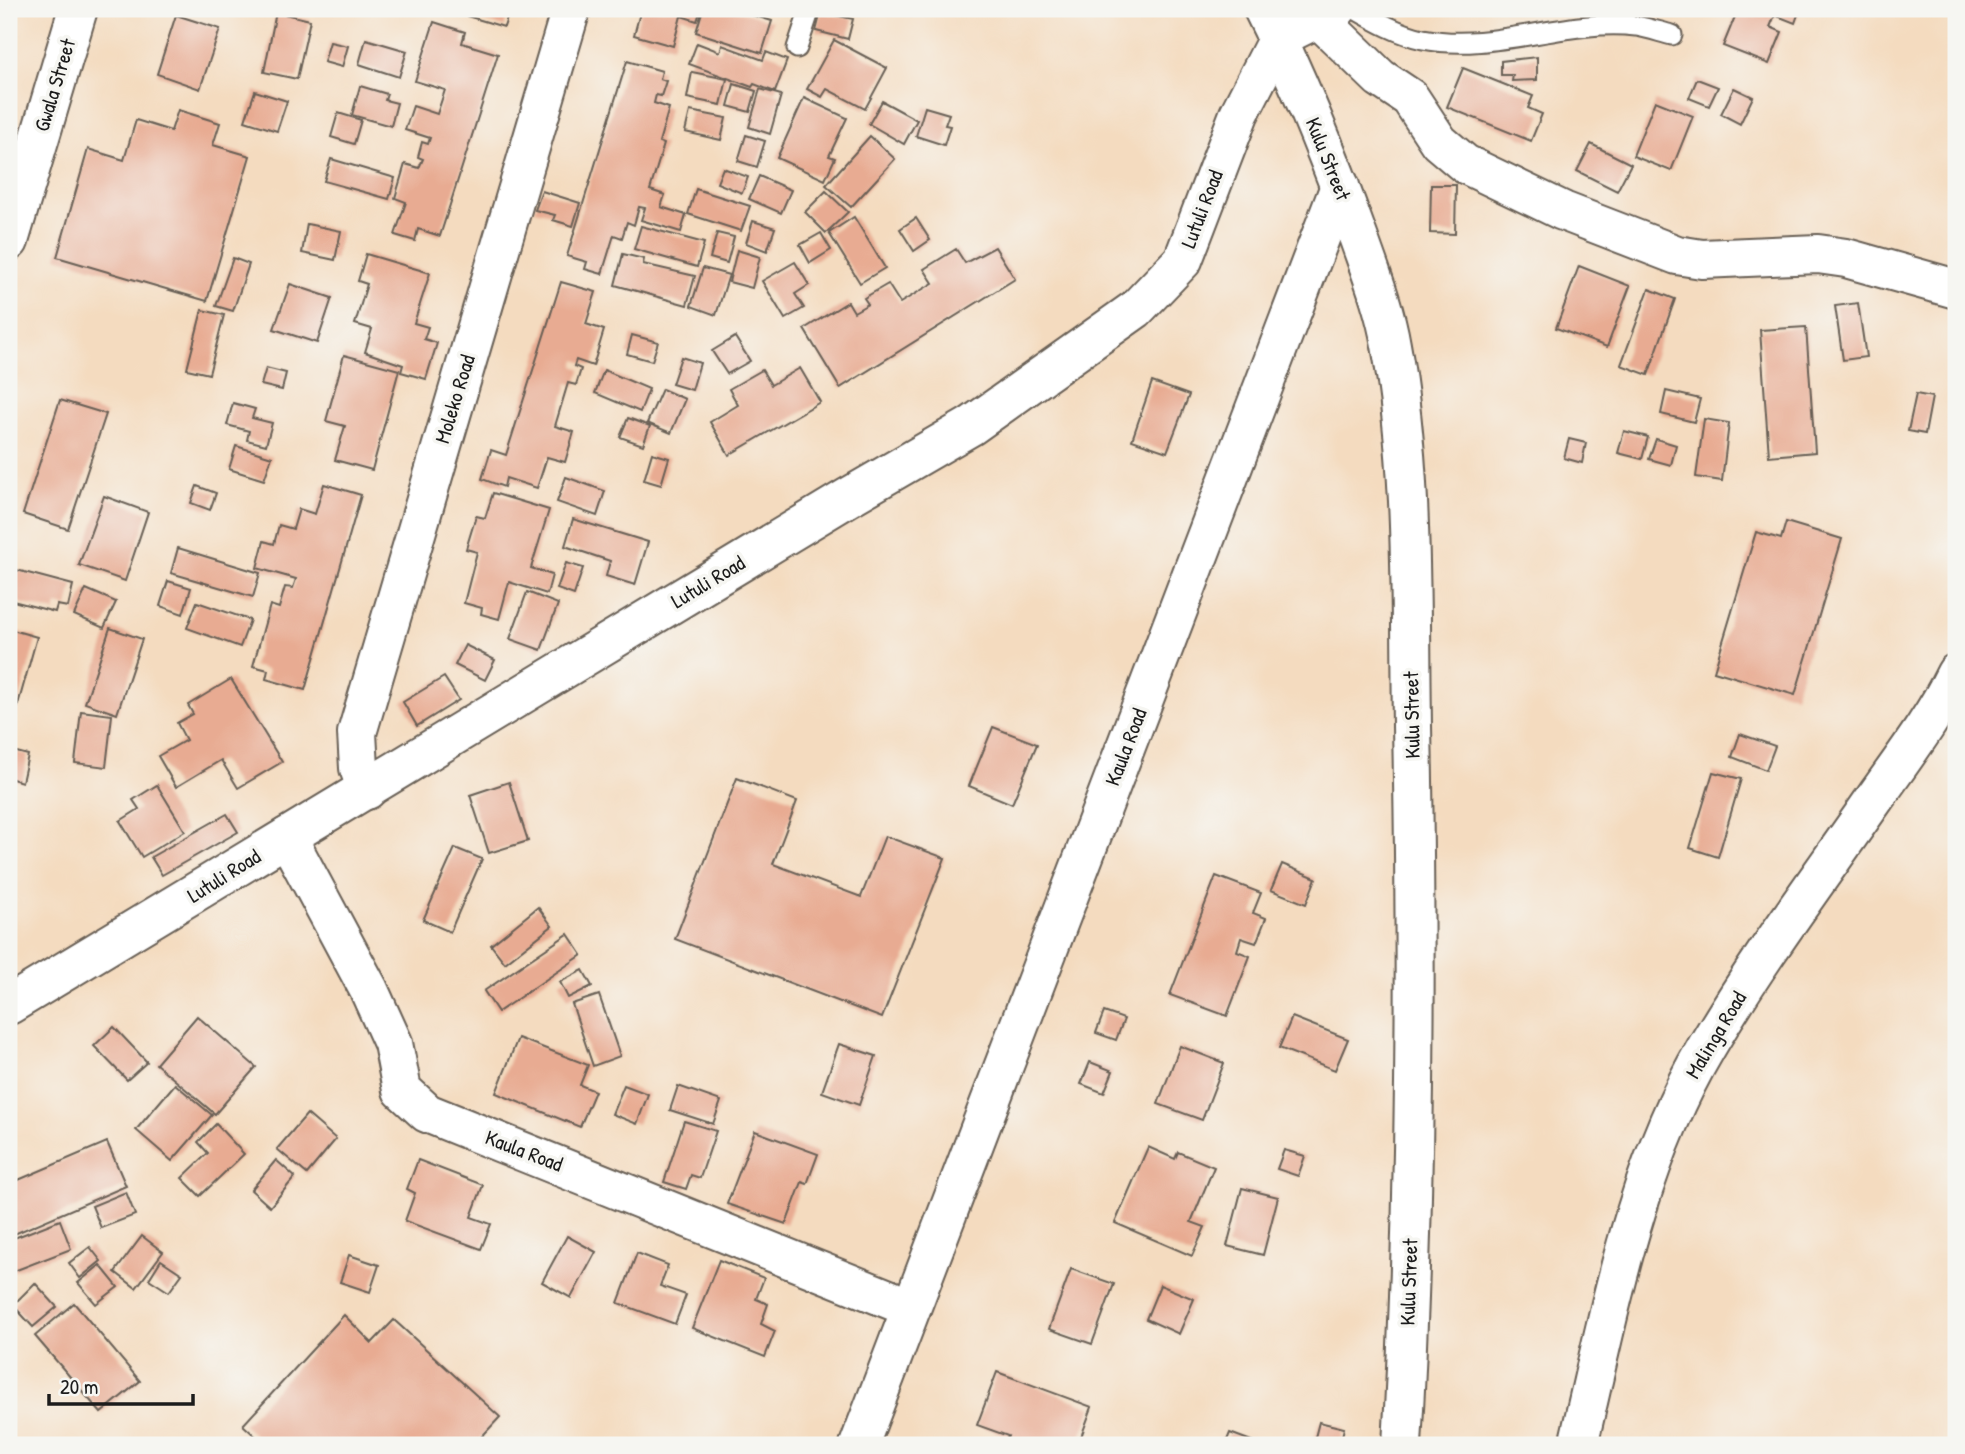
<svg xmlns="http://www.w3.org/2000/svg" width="1965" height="1454" viewBox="0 0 1965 1454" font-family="'Patrick Hand',sans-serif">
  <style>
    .building { fill: #e8ab92 }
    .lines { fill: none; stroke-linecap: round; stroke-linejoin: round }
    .lane-casing { stroke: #685f55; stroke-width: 23 }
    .street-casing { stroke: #685f55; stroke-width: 42 }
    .secondary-casing { stroke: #685f55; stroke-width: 42 }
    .lane { stroke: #fff; stroke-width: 19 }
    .street { stroke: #fff; stroke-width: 38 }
    .secondary { stroke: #fff; stroke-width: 38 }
    .labels { text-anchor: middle; stroke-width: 7; stroke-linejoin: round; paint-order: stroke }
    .street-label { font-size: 21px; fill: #1c1c1c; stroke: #f6f6f2 }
  </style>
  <rect width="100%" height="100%" fill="#f6f6f2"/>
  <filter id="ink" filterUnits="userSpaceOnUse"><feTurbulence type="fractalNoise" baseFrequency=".0143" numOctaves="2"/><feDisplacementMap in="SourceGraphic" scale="14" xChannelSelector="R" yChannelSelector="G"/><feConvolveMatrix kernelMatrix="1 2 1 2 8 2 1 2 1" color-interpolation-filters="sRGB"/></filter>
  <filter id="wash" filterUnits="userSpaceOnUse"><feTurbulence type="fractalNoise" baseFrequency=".00686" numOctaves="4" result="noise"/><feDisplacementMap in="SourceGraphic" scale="28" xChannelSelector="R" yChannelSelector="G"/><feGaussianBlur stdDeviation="1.57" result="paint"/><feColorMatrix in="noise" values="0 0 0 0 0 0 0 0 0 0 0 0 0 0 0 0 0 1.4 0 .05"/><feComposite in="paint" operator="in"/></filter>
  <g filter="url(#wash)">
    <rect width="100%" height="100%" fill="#f4dbbf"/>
    <g id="blocks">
      <!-- building -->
      <g class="building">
        <polygon points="462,9 510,9 504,27 467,16 468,11"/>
        <polygon points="641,9 701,9 697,21 681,16 673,46 634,35"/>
        <polygon points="703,9 732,9 772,21 762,53 696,32"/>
        <polygon points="1738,9 1800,9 1795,23 1775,15 1770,27 1782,32 1769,64 1723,46"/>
        <polygon points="276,12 310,20 297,79 264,72"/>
        <polygon points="821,12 853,19 848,39 816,31"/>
        <polygon points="176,15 220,29 200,89 157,74"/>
        <polygon points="434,22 465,32 462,43 498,54 440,236 418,229 415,241 395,235 406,202 395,198 405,164 419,168 423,159 418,157 422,142 428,144 430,138 405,130 413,106 437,114 445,90 415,81"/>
        <polygon points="366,39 407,51 399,77 359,64"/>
        <polygon points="834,40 887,68 865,109 827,89 822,97 807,89"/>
        <polygon points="330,42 348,46 342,67 324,62"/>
        <polygon points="697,43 720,52 722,45 763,60 766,52 787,60 775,92 754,84 752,87 689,64"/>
        <polygon points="1537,57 1537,80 1512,81 1513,75 1501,75 1501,61"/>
        <polygon points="627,61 662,71 660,79 666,81 661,96 656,95 654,103 669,108 659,142 664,144 650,190 665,195 661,207 686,215 681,232 641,220 645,208 639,207 634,225 627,222 622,238 614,235 602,274 585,269 587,262 567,256"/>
        <polygon points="1463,68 1533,96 1528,108 1542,114 1531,141 1447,107"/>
        <polygon points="692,72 727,79 721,105 687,98"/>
        <polygon points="1697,79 1718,87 1709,106 1689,98"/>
        <polygon points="734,84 756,91 750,112 728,106"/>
        <polygon points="360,86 387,94 385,100 397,103 391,126 352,115"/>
        <polygon points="1734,88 1753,97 1740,124 1721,114"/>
        <polygon points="760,89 781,95 770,134 749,127"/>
        <polygon points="255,91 287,101 277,131 245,121"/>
        <polygon points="804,98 847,118 829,156 835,158 825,180 777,158"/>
        <polygon points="882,101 917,120 904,144 869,124"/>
        <polygon points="1655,101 1693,116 1671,171 1633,156"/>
        <polygon points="925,107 949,114 945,125 950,126 944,145 916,136"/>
        <polygon points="178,110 220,123 213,145 250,156 207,301 57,257 88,149 124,160 136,120 171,131"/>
        <polygon points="690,111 726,118 721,140 685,132"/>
        <polygon points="338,113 361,120 354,144 331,137"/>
        <polygon points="746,135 765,141 757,167 738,161"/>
        <polygon points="870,136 895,159 851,207 826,185"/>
        <polygon points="1591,144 1631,164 1617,191 1577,171"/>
        <polygon points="331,159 395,178 389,199 324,181"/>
        <polygon points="723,168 748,177 742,193 717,183"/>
        <polygon points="759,176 791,190 781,213 749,199"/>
        <polygon points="1431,185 1456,185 1455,234 1430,233"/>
        <polygon points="696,189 750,206 741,231 688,214"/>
        <polygon points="542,191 580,203 573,226 553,220 555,215 535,210"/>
        <polygon points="826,191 848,212 826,233 805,212"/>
        <polygon points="854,217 885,268 860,283 829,233"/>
        <polygon points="916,218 930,240 914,251 900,229"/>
        <polygon points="753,221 775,228 767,251 746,243"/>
        <polygon points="307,224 341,231 335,260 302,253"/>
        <polygon points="641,226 704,243 697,267 634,249"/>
        <polygon points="717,233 734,237 727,263 710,258"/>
        <polygon points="821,233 831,250 810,263 800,245"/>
        <polygon points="995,247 1015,279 840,388 804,329 848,302 854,312 868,304 864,298 888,284 900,303 933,283 924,269 956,249 965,263"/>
        <polygon points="737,250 760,257 752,288 729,282"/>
        <polygon points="366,254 430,273 414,323 428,327 424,339 437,343 426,379 401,372 403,365 365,352 372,329 355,324 367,284 358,281"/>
        <polygon points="623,254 644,259 643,264 695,276 687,305 615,285"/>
        <polygon points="233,258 249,264 233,311 216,306"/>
        <polygon points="795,262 809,285 795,294 804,308 785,319 762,281"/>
        <polygon points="1579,266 1630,286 1607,347 1556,328"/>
        <polygon points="703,268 729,275 716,315 691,306"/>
        <polygon points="561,282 596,292 586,324 604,330 593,366 576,360 574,366 581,369 576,385 568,383 555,426 574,432 565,462 547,457 537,488 506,478 504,487 482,479 491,450 506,455"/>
        <polygon points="290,284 332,298 317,343 274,329"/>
        <polygon points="1649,289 1675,299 1648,375 1621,365"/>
        <polygon points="1858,303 1866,357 1843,360 1835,306"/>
        <polygon points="202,310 224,315 209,374 187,369"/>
        <polygon points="1806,327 1815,452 1769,456 1760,330"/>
        <polygon points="632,335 658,342 652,361 627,354"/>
        <polygon points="735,337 750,361 727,374 712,351"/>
        <polygon points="344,355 399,370 372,470 335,460 345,426 326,421"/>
        <polygon points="681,357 700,363 692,390 672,384"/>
        <polygon points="266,368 286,373 282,390 261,385"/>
        <polygon points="800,368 820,402 729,455 710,422 738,405 729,389 762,370 771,385"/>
        <polygon points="604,370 649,389 640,412 595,393"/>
        <polygon points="1152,382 1189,395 1167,452 1132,440"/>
        <polygon points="662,389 685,399 671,433 647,423"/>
        <polygon points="1666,391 1700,399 1694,422 1661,414"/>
        <polygon points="1916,394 1932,397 1925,434 1908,431"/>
        <polygon points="60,400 106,414 68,529 23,514"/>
        <polygon points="233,403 255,409 252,418 272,423 266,445 247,440 249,431 227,425"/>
        <polygon points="628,418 650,426 643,445 620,437"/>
        <polygon points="1704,419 1729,423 1722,481 1696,477"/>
        <polygon points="1624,431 1648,437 1642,459 1618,453"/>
        <polygon points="1569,439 1586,443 1582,463 1564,458"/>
        <polygon points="1656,439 1676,445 1671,465 1649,459"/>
        <polygon points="236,446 272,457 264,480 229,469"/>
        <polygon points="652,453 669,458 661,485 644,480"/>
        <polygon points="566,477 605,491 597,516 557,502"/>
        <polygon points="324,484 361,495 305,690 266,679 268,670 253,666 270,605 279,608 285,587 293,588 296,579 257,568 264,541 274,544 279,525 293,529 299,509 315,514"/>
        <polygon points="197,486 216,493 210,510 191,503"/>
        <polygon points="493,493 549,510 531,568 552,575 547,594 509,582 499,619 481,614 482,608 464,603 477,552 466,549 476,516 485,518"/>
        <polygon points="104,496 148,512 125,581 79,565"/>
        <polygon points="573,519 648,542 635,585 606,576 610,561 565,546"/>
        <polygon points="1786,522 1842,539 1795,695 1714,671 1756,532 1781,539"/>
        <polygon points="178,548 260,573 253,597 171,573"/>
        <polygon points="566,563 583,568 574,595 557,589"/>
        <polygon points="9,568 73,585 68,607 57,605 55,612 9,600"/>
        <polygon points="168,581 191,588 183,614 160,606"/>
        <polygon points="86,589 116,602 104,628 74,615"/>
        <polygon points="527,592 558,604 541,650 510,639"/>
        <polygon points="197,602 250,620 240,647 187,628"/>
        <polygon points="110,628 142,639 117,714 85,703"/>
        <polygon points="9,629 37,637 10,733 9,733"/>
        <polygon points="465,645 495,660 485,680 455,665"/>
        <polygon points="444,677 459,700 417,726 403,702"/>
        <polygon points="231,679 282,762 238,788 221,760 176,787 158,756 186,740 177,723 193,714 188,705"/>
        <polygon points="81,711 112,715 106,767 75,763"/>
        <polygon points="993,727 1037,744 1012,804 969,786"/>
        <polygon points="1740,734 1775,746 1766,770 1732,757"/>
        <polygon points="9,750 28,755 22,782 9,778"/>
        <polygon points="1713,772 1741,779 1718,857 1690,848"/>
        <polygon points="737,778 797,801 773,864 861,897 885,836 945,858 882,1018 675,939"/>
        <polygon points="509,782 528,841 489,853 470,795"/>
        <polygon points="157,785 185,831 142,857 120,821 139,809 133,800"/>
        <polygon points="227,814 238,832 162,875 151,857"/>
        <polygon points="455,848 482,859 450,932 423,920"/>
        <polygon points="1282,864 1316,878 1306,904 1271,890"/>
        <polygon points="1216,876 1261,893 1253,913 1266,918 1256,943 1241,938 1237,951 1250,956 1227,1016 1170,995"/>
        <polygon points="538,907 552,926 505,963 491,945"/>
        <polygon points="568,934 582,955 498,1012 484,991"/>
        <polygon points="583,970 592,986 568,998 560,982"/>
        <polygon points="599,995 620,1056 593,1066 572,1004"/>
        <polygon points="1104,1012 1124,1019 1116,1040 1096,1033"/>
        <polygon points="197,1016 256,1067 215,1114 156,1064"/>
        <polygon points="1292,1017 1348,1039 1335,1070 1279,1048"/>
        <polygon points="114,1027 147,1062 127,1080 94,1046"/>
        <polygon points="518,1038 588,1065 580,1085 595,1091 580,1127 496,1093"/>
        <polygon points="839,1044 876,1056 859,1105 822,1092"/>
        <polygon points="1180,1046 1224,1063 1202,1120 1158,1104"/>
        <polygon points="1090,1062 1113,1071 1104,1093 1081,1084"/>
        <polygon points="175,1084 212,1115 172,1161 136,1130"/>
        <polygon points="624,1085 648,1094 637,1124 612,1114"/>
        <polygon points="678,1086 721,1101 713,1124 670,1110"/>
        <polygon points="307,1114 336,1139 307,1174 277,1149"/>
        <polygon points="684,1121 716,1131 700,1178 691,1175 686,1189 664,1182"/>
        <polygon points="216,1124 244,1154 200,1196 182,1178 208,1153 198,1142"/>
        <polygon points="755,1131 818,1154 807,1184 802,1182 786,1224 727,1204"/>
        <polygon points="107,1142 126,1186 12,1235 9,1228 9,1184"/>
        <polygon points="1148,1147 1175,1159 1178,1152 1214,1167 1191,1222 1205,1227 1192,1256 1115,1223"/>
        <polygon points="1284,1150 1305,1156 1298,1176 1277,1169"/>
        <polygon points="276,1160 295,1177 270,1207 251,1190"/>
        <polygon points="418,1160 483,1185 471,1217 491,1224 481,1249 405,1221 415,1193 407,1189"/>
        <polygon points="1242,1188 1278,1197 1263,1255 1227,1246"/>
        <polygon points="126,1192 135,1215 101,1228 92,1206"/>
        <polygon points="60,1220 71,1249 9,1273 9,1240"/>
        <polygon points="142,1236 163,1252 136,1288 115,1272"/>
        <polygon points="567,1236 596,1252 571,1298 542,1282"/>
        <polygon points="90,1247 101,1261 80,1278 69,1263"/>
        <polygon points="637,1253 668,1265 660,1286 686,1295 675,1324 618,1303"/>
        <polygon points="349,1255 379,1265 370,1292 340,1282"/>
        <polygon points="161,1260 182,1274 169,1292 149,1279"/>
        <polygon points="719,1260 764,1278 756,1299 768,1304 761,1324 775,1331 765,1357 692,1328"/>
        <polygon points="100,1265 118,1287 96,1304 78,1283"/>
        <polygon points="1071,1269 1114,1284 1092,1344 1049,1329"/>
        <polygon points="35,1283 57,1307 33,1327 13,1305"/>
        <polygon points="1160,1285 1194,1299 1179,1334 1146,1319"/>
        <polygon points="74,1303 140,1381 101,1413 35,1336"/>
        <polygon points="344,1315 372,1343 394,1320 500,1417 474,1445 265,1445 243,1425"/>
        <polygon points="997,1372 1092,1407 1078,1445 1005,1445 1008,1436 977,1425"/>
        <polygon points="1319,1422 1344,1428 1340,1445 1313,1445"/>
        <polygon points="1230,1433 1262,1445 1225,1445"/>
      </g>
    </g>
  </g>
  <g filter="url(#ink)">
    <use href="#blocks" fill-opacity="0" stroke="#685f55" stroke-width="2"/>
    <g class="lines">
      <defs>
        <g id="lane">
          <path d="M 1355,9 C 1376,21 1399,34 1423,39 C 1494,53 1565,18 1636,26 C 1648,28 1660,32 1672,35"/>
          <polyline points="797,48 810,9"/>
        </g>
        <g id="street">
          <path d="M 1263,9 C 1300,83 1331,161 1359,239 C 1371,273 1385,309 1391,345 C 1414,469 1410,600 1412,726 C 1417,965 1416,1206 1402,1445"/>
          <polyline points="1318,18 1380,78 1410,98 1439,142 1465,164 1563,211 1677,255 1702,259 1818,254 1846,258 1956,289"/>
          <polyline points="367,790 359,768 357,733 571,9"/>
          <polyline points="287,837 369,990 393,1043 402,1090 427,1113 911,1308"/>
          <polyline points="9,1005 847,498 971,426 1136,309 1183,260 1239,114 1278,38 1337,9"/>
          <polyline points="859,1445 1340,186"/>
          <path d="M 1578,1445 C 1610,1311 1635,1168 1706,1048 C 1757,961 1818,880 1875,798 C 1904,757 1934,718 1956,673"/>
        </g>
        <polyline id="secondary" points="9,241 78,9"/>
      </defs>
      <!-- lane casing -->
      <use href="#lane" class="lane-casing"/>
      <!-- street casing -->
      <use href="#street" class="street-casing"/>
      <!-- secondary casing -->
      <use href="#secondary" class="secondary-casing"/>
      <!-- lane -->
      <use href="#lane" class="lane"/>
      <!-- street -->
      <use href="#street" class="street"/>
      <!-- secondary -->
      <use href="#secondary" class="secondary"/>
    </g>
  </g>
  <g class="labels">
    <!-- street labels -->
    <g class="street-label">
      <text transform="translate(55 85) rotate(-73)" y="7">Gwala Street</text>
      <text transform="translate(1328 159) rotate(68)" y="7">Kulu Street</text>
      <text transform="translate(1202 209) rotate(-69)" y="7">Lutuli Road</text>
      <text transform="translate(455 399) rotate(-73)" y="7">Moleko Road</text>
      <text transform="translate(708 582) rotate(-31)" y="7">Lutuli Road</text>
      <text transform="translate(1412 715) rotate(-91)" y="7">Kulu Street</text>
      <text transform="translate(1126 747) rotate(-69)" y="7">Kaula Road</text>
      <text transform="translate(224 876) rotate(-32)" y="7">Lutuli Road</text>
      <text transform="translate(1716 1035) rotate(-59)" y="7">Malinga Road</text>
      <text transform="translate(524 1151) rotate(21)" y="7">Kaula Road</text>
      <text transform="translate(1409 1282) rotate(-88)" y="7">Kulu Street</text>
    </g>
  </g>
  <!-- margin -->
  <rect width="1965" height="1454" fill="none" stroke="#f6f6f2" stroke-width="35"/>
  <!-- scale -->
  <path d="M49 1394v10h144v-10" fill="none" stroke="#1c1c1c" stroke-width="3.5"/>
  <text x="60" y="1394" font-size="21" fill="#1c1c1c" stroke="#f6f6f2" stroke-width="5" paint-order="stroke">20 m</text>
</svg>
